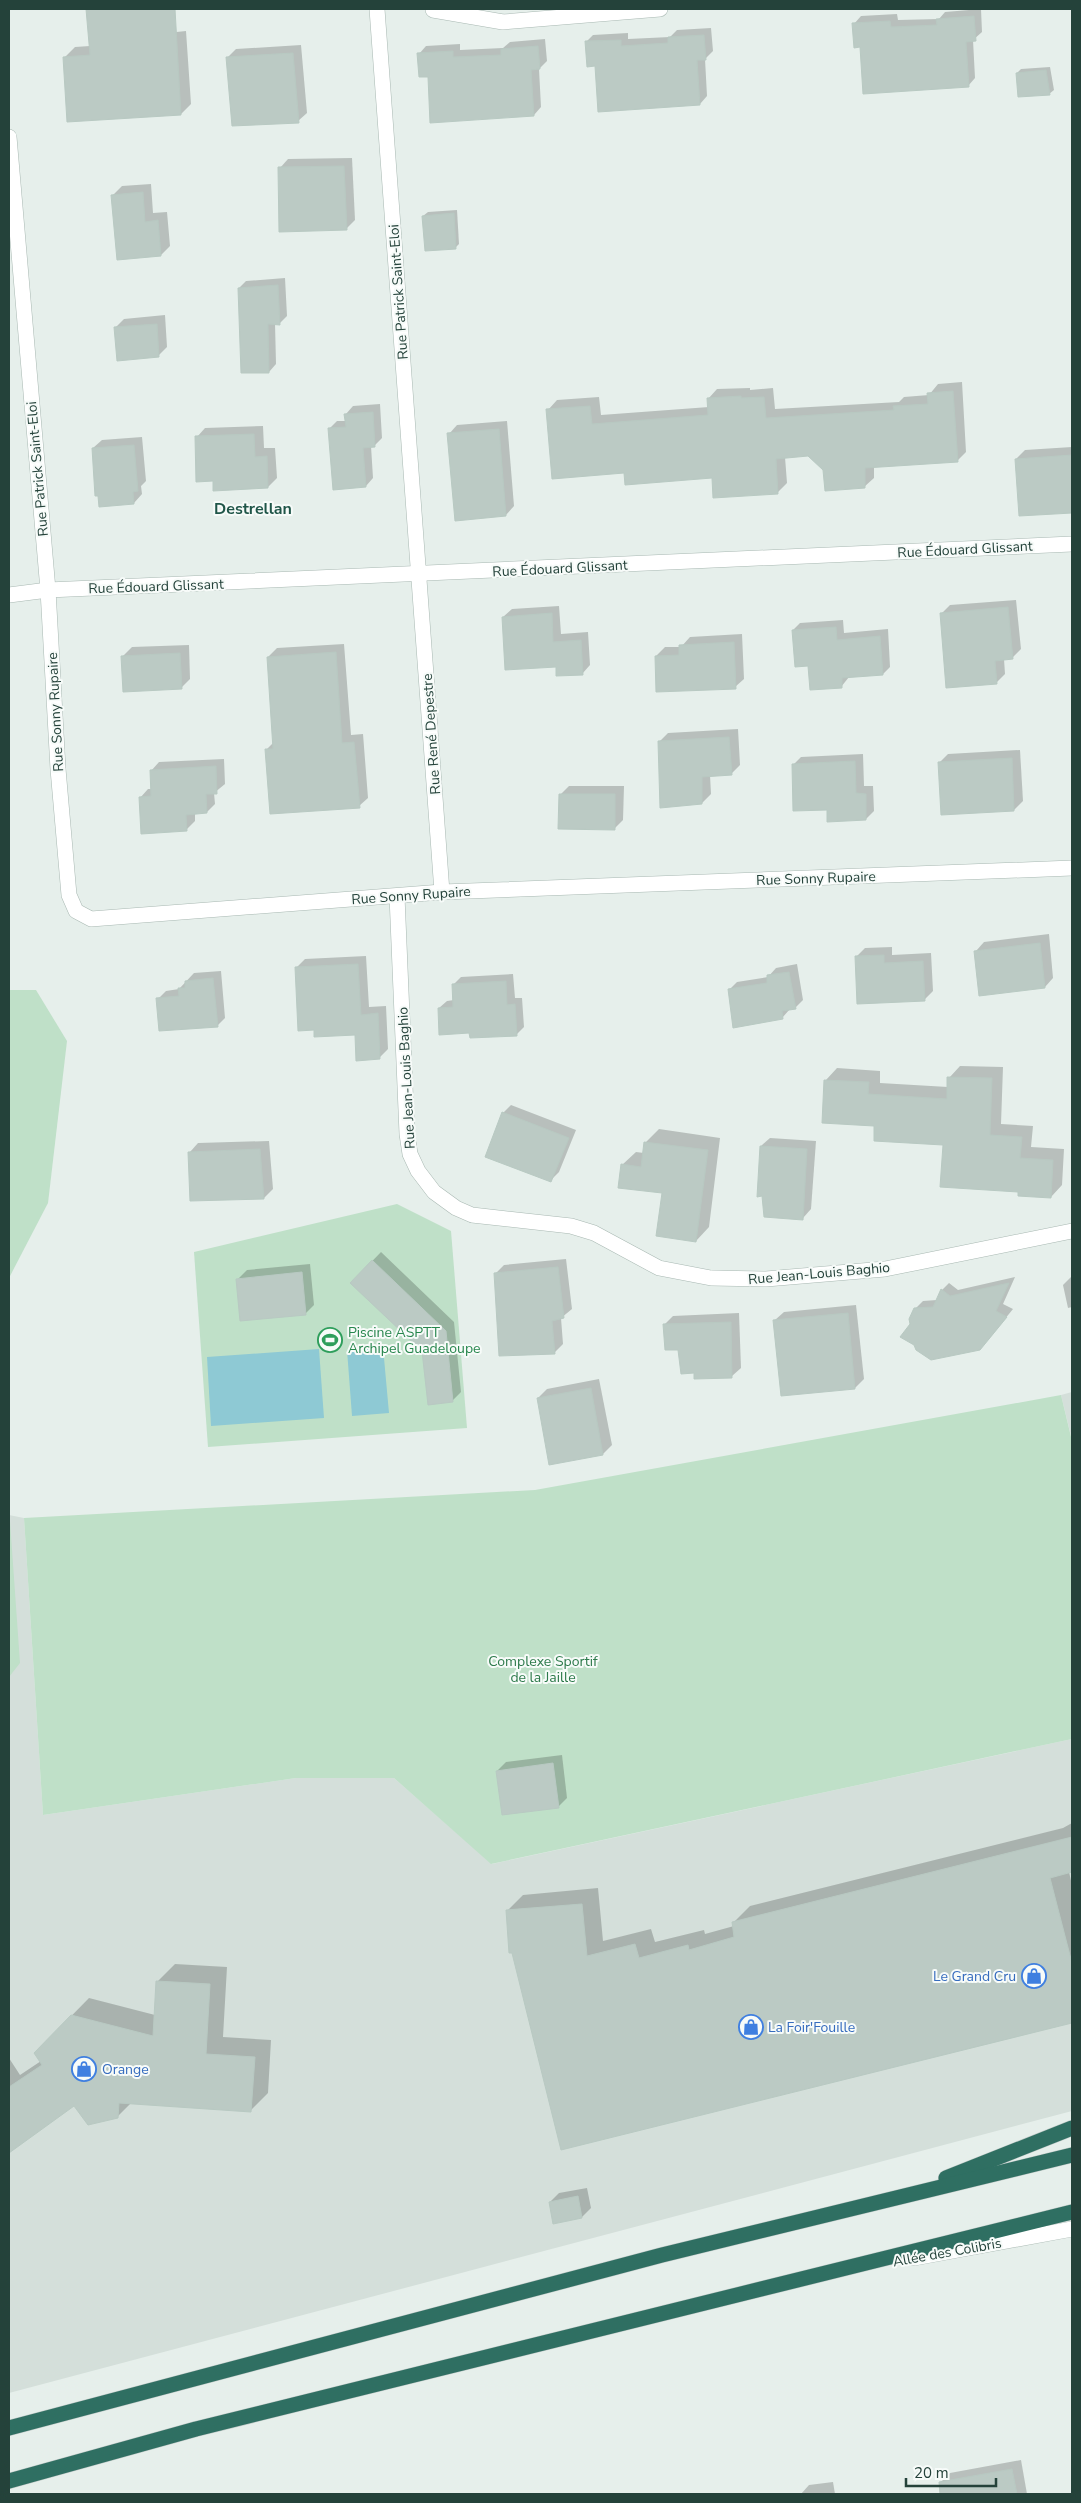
<svg xmlns="http://www.w3.org/2000/svg" width="1081" height="2503" viewBox="0 0 1081 2503" font-family="'Nunito Sans',sans-serif">
  <style>
    .built { fill: #d4dfda }
    .green { fill: #bfe0c8 }
    .water { fill: #8ec9d4 }
    .shadow { fill: #0003 }
    .building { fill: #bbcac4; stroke: #b8c9c2 }
    .lines { fill: none; stroke-linecap: round; stroke-linejoin: round }
    .street-casing { stroke: #a8b8b2; stroke-width: 16 }
    .highway-casing { stroke: #c2cac8; stroke-width: 16 }
    .street { stroke: #fff; stroke-width: 15 }
    .highway { stroke: #2f6f62; stroke-width: 15 }
    .labels { text-anchor: middle; stroke-width: 4; stroke-linejoin: round; paint-order: stroke }
    .street-label { font-size: 14px; fill: #24423a; stroke: #f7fbf9 }
    .leisure-label { font-size: 14px; fill: #27864d; stroke: #f7fbf9; text-anchor: start }
    .park-label { font-size: 14px; fill: #2d7a4b; stroke: #f7fbf9 }
    .shop-label { font-size: 14px; fill: #366cbe; stroke: #f7fbf9; text-anchor: start }
    .quarter-label { font-size: 16px; font-weight: bold; fill: #1f5548; stroke: #f7fbf9 }
  </style>
  <rect width="100%" height="100%" fill="#e6efeb"/>
  <!-- built -->
  <g class="built">
    <polygon points="1072,1392 1072,1440 1061,1395"/>
    <polygon points="9,1515 24,1518 43,1815 296,1778 394,1778 492,1864 1072,1739 1072,2111 9,2393"/>
  </g>
  <!-- green -->
  <g class="green">
    <polygon points="9,990 36,990 67,1041 48,1203 9,1278"/>
    <polygon points="397,1204 451,1231 467,1428 208,1447 194,1252"/>
    <polygon points="1061,1395 1072,1441 1072,1739 491,1864 394,1778 296,1778 43,1815 24,1518 535,1490"/>
    <polygon points="9,1507 20,1663 9,1677"/>
  </g>
  <!-- water -->
  <g class="water">
    <polygon points="383,1347 389,1413 352,1416 347,1350"/>
    <polygon points="319,1349 324,1418 211,1426 207,1357"/>
  </g>
  <!-- shadow -->
  <g class="shadow">
    <polygon points="87,9 164,9 167,33 186,31 191,104 181,114 65,57 75,47 90,46"/>
    <polygon points="981,9 982,32 973,40 975,78 968,86 862,46 854,24 861,16 897,14 898,20 939,19 945,12"/>
    <polygon points="711,28 713,51 705,59 707,96 700,104 596,65 586,42 593,35 628,33 628,39 670,37 677,30"/>
    <polygon points="545,39 547,61 539,69 541,107 534,115 429,76 419,54 426,46 460,44 460,50 503,48 510,42"/>
    <polygon points="301,45 307,113 298,121 228,57 236,49"/>
    <polygon points="1050,67 1054,90 1049,94 1017,73 1021,69"/>
    <polygon points="352,158 355,220 347,228 280,168 288,159"/>
    <polygon points="151,184 153,213 167,212 170,246 161,255 113,195 122,186"/>
    <polygon points="457,210 459,244 455,248 423,216 428,212"/>
    <polygon points="285,278 287,316 279,324 275,323 276,364 269,372 239,288 246,281"/>
    <polygon points="165,315 167,347 158,356 115,328 124,319"/>
    <polygon points="962,382 966,452 957,461 874,466 874,478 864,487 824,470 808,455 785,457 787,483 777,493 713,477 625,472 548,410 557,400 599,397 601,415 709,407 708,399 717,389 750,388 750,390 773,388 775,409 899,402 904,397 929,395 938,384"/>
    <polygon points="380,404 382,438 375,445 371,446 373,478 366,486 329,429 337,421 346,421 346,414 353,406"/>
    <polygon points="507,421 514,506 506,515 449,434 457,425"/>
    <polygon points="263,426 264,448 275,448 277,478 268,487 214,479 197,437 205,428"/>
    <polygon points="142,437 146,481 141,486 142,494 134,503 100,494 93,448 102,440"/>
    <polygon points="1072,447 1072,511 1020,515 1016,459 1025,450"/>
    <polygon points="1016,600 1021,649 1012,658 1004,659 1005,674 997,682 941,614 950,605"/>
    <polygon points="559,606 561,634 588,632 590,665 582,674 557,665 503,617 512,609"/>
    <polygon points="843,620 844,633 888,629 890,667 883,674 849,677 841,687 809,665 793,630 800,623"/>
    <polygon points="742,634 744,679 735,687 656,656 665,647 681,647 690,637"/>
    <polygon points="344,644 351,735 363,734 368,798 359,806 266,750 274,742 268,657 277,648"/>
    <polygon points="189,645 190,679 181,688 123,656 132,647"/>
    <polygon points="738,729 740,765 731,774 710,775 711,794 702,803 659,742 668,733"/>
    <polygon points="1020,750 1023,801 1014,810 939,763 948,754"/>
    <polygon points="863,754 864,786 873,786 874,811 866,819 828,809 793,765 801,757"/>
    <polygon points="224,759 225,784 214,793 215,804 207,812 195,813 195,821 187,829 140,798 148,789 152,789 151,771 159,762"/>
    <polygon points="569,786 624,786 623,820 614,829 560,795"/>
    <polygon points="1049,934 1053,978 1045,987 976,951 984,942"/>
    <polygon points="892,947 892,955 931,953 933,991 924,1000 856,957 865,948"/>
    <polygon points="366,956 369,1007 386,1006 388,1049 379,1058 356,1034 315,1029 296,968 305,959"/>
    <polygon points="797,964 803,1000 795,1008 790,1009 782,1018 729,990 737,982 768,977 776,968"/>
    <polygon points="221,971 225,1018 217,1026 158,999 166,991 179,989 194,973"/>
    <polygon points="513,974 515,998 522,998 524,1027 516,1035 470,1032 439,1008 447,1001 454,1000 453,985 461,977"/>
    <polygon points="960,1066 1003,1067 1001,1124 1033,1126 1031,1147 1064,1149 1062,1185 1051,1197 1020,1191 944,1144 876,1125 826,1080 837,1068 880,1071 880,1083 948,1087 949,1078"/>
    <polygon points="511,1105 576,1130 559,1172 551,1180 503,1113"/>
    <polygon points="659,1129 720,1138 709,1227 696,1241 663,1192 622,1165 636,1152 644,1153 645,1143"/>
    <polygon points="770,1138 816,1141 811,1209 803,1218 761,1146"/>
    <polygon points="269,1141 273,1189 264,1198 192,1200 190,1152 198,1143"/>
    <polygon points="381,1252 454,1322 461,1392 452,1401 424,1350 352,1282"/>
    <polygon points="566,1259 572,1309 561,1318 563,1344 554,1353 496,1273 504,1265"/>
    <polygon points="310,1264 314,1305 305,1314 238,1279 247,1270"/>
    <polygon points="1072,1276 1072,1307 1068,1308 1063,1285"/>
    <polygon points="1015,1277 1003,1304 1013,1309 987,1341 911,1325 915,1309 923,1301 937,1300 942,1290 949,1283 958,1290"/>
    <polygon points="856,1305 864,1379 855,1388 775,1320 784,1312"/>
    <polygon points="739,1313 741,1368 732,1376 679,1349 664,1325 673,1316"/>
    <polygon points="599,1379 612,1445 603,1454 550,1464 538,1398 547,1389"/>
    <polygon points="562,1755 567,1798 558,1807 497,1771 506,1762"/>
    <polygon points="1072,1823 1072,1871 1069,1872 1072,1885 1072,2021 562,2149 507,1911 523,1895 598,1888 603,1941 651,1929 655,1942 704,1930 705,1934 734,1926 733,1923 750,1906 1063,1828"/>
    <polygon points="175,1964 227,1967 223,2037 271,2040 268,2093 251,2110 131,2103 117,2117 74,2104 9,2151 9,2058 20,2075 41,2061 35,2053 89,1998 155,2015 158,1981"/>
    <polygon points="587,2188 591,2208 582,2217 550,2202 559,2193"/>
    <polygon points="1021,2460 1027,2494 943,2494 941,2482 950,2473"/>
    <polygon points="833,2482 835,2494 801,2494 809,2485"/>
  </g>
  <!-- building -->
  <g class="building">
    <polygon points="86,9 175,9 181,115 67,122 63,57 90,55"/>
    <polygon points="974,16 976,41 966,42 969,87 863,94 860,47 854,48 852,23 890,21 891,27 937,25 936,19"/>
    <polygon points="704,35 706,60 697,60 700,105 598,112 595,66 587,67 585,41 621,40 621,46 668,43 668,37"/>
    <polygon points="538,46 540,69 531,70 534,116 430,123 428,77 419,77 417,53 453,51 453,57 501,55 501,49"/>
    <polygon points="293,53 299,123 232,126 226,57"/>
    <polygon points="1046,70 1050,95 1018,97 1016,73"/>
    <polygon points="344,166 347,230 279,232 278,167"/>
    <polygon points="143,192 145,222 158,220 161,256 117,260 111,195"/>
    <polygon points="454,213 456,249 425,251 422,216"/>
    <polygon points="278,285 280,325 268,324 269,373 241,373 238,288"/>
    <polygon points="157,324 159,357 117,361 114,327"/>
    <polygon points="953,391 958,462 865,468 865,488 825,491 823,470 808,456 776,459 778,494 713,498 712,478 625,485 624,473 552,479 546,409 590,406 592,424 708,415 707,398 741,396 741,398 764,397 766,418 894,410 893,406 928,404 927,393"/>
    <polygon points="373,412 375,447 363,448 366,487 333,490 328,428 346,427 344,414"/>
    <polygon points="499,429 506,516 455,521 447,433"/>
    <polygon points="254,434 255,457 267,456 268,488 213,491 213,481 196,482 195,436"/>
    <polygon points="134,445 138,491 133,492 134,504 99,507 98,496 95,496 92,448"/>
    <polygon points="1072,455 1072,513 1019,516 1015,459"/>
    <polygon points="1008,607 1013,659 995,661 997,684 946,688 940,613"/>
    <polygon points="552,613 553,642 581,640 583,675 556,676 556,667 505,670 502,617"/>
    <polygon points="836,627 837,640 880,636 883,675 842,678 842,688 810,690 808,666 795,667 792,630"/>
    <polygon points="734,642 736,689 656,692 655,656 679,655 679,645"/>
    <polygon points="336,652 342,743 354,742 360,808 270,814 265,749 273,749 267,657"/>
    <polygon points="180,653 182,689 123,692 121,656"/>
    <polygon points="729,737 732,775 702,777 702,804 660,808 658,741"/>
    <polygon points="1012,758 1014,811 941,815 938,762"/>
    <polygon points="855,761 856,793 866,794 866,820 827,822 827,810 793,811 792,764"/>
    <polygon points="216,766 217,794 206,794 207,813 186,815 187,831 141,834 139,797 151,796 150,770"/>
    <polygon points="559,794 615,794 615,830 558,829"/>
    <polygon points="1040,943 1045,988 979,996 974,951"/>
    <polygon points="884,955 884,963 923,961 925,1001 857,1004 855,956"/>
    <polygon points="358,964 361,1015 378,1013 380,1059 356,1061 355,1035 314,1037 314,1030 298,1031 295,967"/>
    <polygon points="789,972 796,1009 782,1011 783,1019 733,1028 728,989 767,983 767,975"/>
    <polygon points="213,978 218,1027 159,1031 156,998 179,996 178,988 185,988 185,981"/>
    <polygon points="506,981 507,1005 515,1004 517,1036 470,1038 469,1033 439,1035 438,1008 453,1007 452,984"/>
    <polygon points="947,1077 992,1078 990,1135 1022,1137 1020,1158 1053,1160 1051,1198 1018,1196 1018,1192 940,1187 943,1145 874,1141 874,1126 822,1123 824,1080 869,1082 868,1094 947,1099"/>
    <polygon points="502,1112 569,1138 551,1182 485,1157"/>
    <polygon points="644,1142 708,1150 696,1242 656,1236 662,1193 618,1188 621,1164 641,1167"/>
    <polygon points="760,1146 807,1149 803,1220 764,1217 762,1196 757,1197"/>
    <polygon points="260,1149 264,1199 190,1201 188,1152"/>
    <polygon points="372,1260 446,1331 453,1402 428,1405 422,1351 350,1283"/>
    <polygon points="558,1267 564,1318 552,1321 555,1354 499,1356 494,1273"/>
    <polygon points="302,1272 306,1315 240,1321 236,1279"/>
    <polygon points="1009,1283 996,1311 1007,1317 980,1350 931,1360 916,1350 914,1345 900,1337 910,1324 909,1319 914,1308 933,1307 941,1289 950,1296"/>
    <polygon points="848,1313 855,1389 781,1396 773,1320"/>
    <polygon points="731,1322 732,1378 694,1379 694,1373 681,1374 678,1350 665,1350 663,1324"/>
    <polygon points="591,1388 603,1455 549,1465 537,1398"/>
    <polygon points="553,1763 559,1808 502,1815 496,1771"/>
    <polygon points="1072,1837 1072,1872 1050,1878 1072,1963 1072,2023 561,2150 512,1953 509,1953 506,1910 582,1904 587,1956 635,1944 639,1958 688,1945 689,1950 734,1937 732,1922"/>
    <polygon points="156,1981 210,1984 206,2054 255,2057 251,2112 119,2103 118,2118 88,2125 74,2106 9,2153 9,2087 42,2065 34,2053 71,2015 153,2036"/>
    <polygon points="578,2196 582,2218 553,2224 549,2202"/>
    <polygon points="1012,2469 1017,2494 940,2494 939,2482"/>
  </g>
  <g class="lines">
    <defs>
      <g id="street">
        <polyline points="377,9 442,892"/>
        <polyline points="433,10 503,22 660,9"/>
        <polyline points="9,137 48,590 58,769 69,895 76,911 91,919 442,892 1072,868"/>
        <polyline points="9,595 48,590 1072,544"/>
        <polyline points="397,896 407,1134 410,1154 418,1171 434,1192 456,1208 472,1215 571,1226 594,1233 659,1268 711,1278 766,1279 885,1269 1072,1231"/>
        <polyline points="914,2258 1072,2229"/>
      </g>
      <g id="highway">
        <polyline points="946,2178 1072,2128"/>
        <polyline points="9,2428 662,2255 1072,2155"/>
        <polyline points="9,2481 196,2429 1072,2212"/>
      </g>
    </defs>
    <!-- street casing -->
    <use href="#street" class="street-casing"/>
    <!-- highway casing -->
    <use href="#highway" class="highway-casing"/>
    <!-- street -->
    <use href="#street" class="street"/>
    <!-- highway -->
    <use href="#highway" class="highway"/>
  </g>
  <!-- icons -->
  <defs>
    <symbol id="stadium-ring" viewBox="-11 -11 22 22"><circle r="9.5" fill="#f7fbf9" stroke="#2e9e5b" stroke-width="1.5"/><path d="M0-5a6.5 5 0 1 0 0 10a6.5 5 0 1 0 0-10ZM-3.5-1.8h7v3.6h-7Z" fill="#2e9e5b"/></symbol>
    <symbol id="shop-ring" viewBox="-11 -11 22 22"><circle r="9.5" fill="#f7fbf9" stroke="#3f7fe0" stroke-width="1.5"/><path d="M-5-2.5h2.3a2.7 3.5 0 0 1 5.4 0H5L5.5 6h-11ZM-1.5-2.5h3a1.5 2.3 0 0 0-3 0Z" fill="#3f7fe0"/></symbol>
  </defs>
  <g fill-rule="evenodd">
    <use href="#stadium-ring" x="316" y="1326" width="28" height="28"/>
    <use href="#shop-ring" x="1020" y="1962" width="28" height="28"/>
    <use href="#shop-ring" x="737" y="2013" width="28" height="28"/>
    <use href="#shop-ring" x="70" y="2055" width="28" height="28"/>
  </g>
  <g class="labels">
    <!-- street labels -->
    <g class="street-label">
      <text transform="translate(398 292) rotate(-94)" y="5">Rue Patrick Saint-Eloi</text>
      <text transform="translate(37 469) rotate(-95)" y="5">Rue Patrick Saint-Eloi</text>
      <text transform="translate(965 549) rotate(-3)" y="5">Rue Édouard Glissant</text>
      <text transform="translate(560 568) rotate(-3)" y="5">Rue Édouard Glissant</text>
      <text transform="translate(156 586) rotate(-2)" y="5">Rue Édouard Glissant</text>
      <text transform="translate(55 712) rotate(-93)" y="5">Rue Sonny Rupaire</text>
      <text transform="translate(431 734) rotate(-94)" y="5">Rue René Depestre</text>
      <text transform="translate(816 878) rotate(-2)" y="5">Rue Sonny Rupaire</text>
      <text transform="translate(411 895) rotate(-4)" y="5">Rue Sonny Rupaire</text>
      <text transform="translate(406 1078) rotate(-93)" y="5">Rue Jean-Louis Baghio</text>
      <text transform="translate(819 1273) rotate(-5)" y="5">Rue Jean-Louis Baghio</text>
      <text transform="translate(947 2252) rotate(-10)" y="5">Allée des Colibris</text>
    </g>
    <!-- leisure labels -->
    <g class="leisure-label">
      <text x="348" y="1337">Piscine ASPTT<tspan x="348" dy="16">Archipel Guadeloupe</tspan></text>
    </g>
    <!-- park labels -->
    <g class="park-label">
      <text x="543" y="1666">Complexe Sportif<tspan x="543" dy="16">de la Jaille</tspan></text>
    </g>
    <!-- shop labels -->
    <g class="shop-label">
      <text x="1016" y="1981" text-anchor="end">Le Grand Cru</text>
      <text x="768" y="2032">La Foir'Fouille</text>
      <text x="102" y="2074">Orange</text>
    </g>
    <!-- quarter labels -->
    <g class="quarter-label">
      <text x="253" y="514">Destrellan</text>
    </g>
  </g>
  <!-- border -->
  <rect width="1081" height="2503" fill="none" stroke="#24423a" stroke-width="20"/>
  <!-- scale -->
  <path d="M906 2478v8h90v-8" fill="none" stroke="#24423a" stroke-width="2.5"/>
  <text x="914" y="2478" font-size="15" fill="#24423a" stroke="#f7fbf9" stroke-width="4" paint-order="stroke">20 m</text>
</svg>
